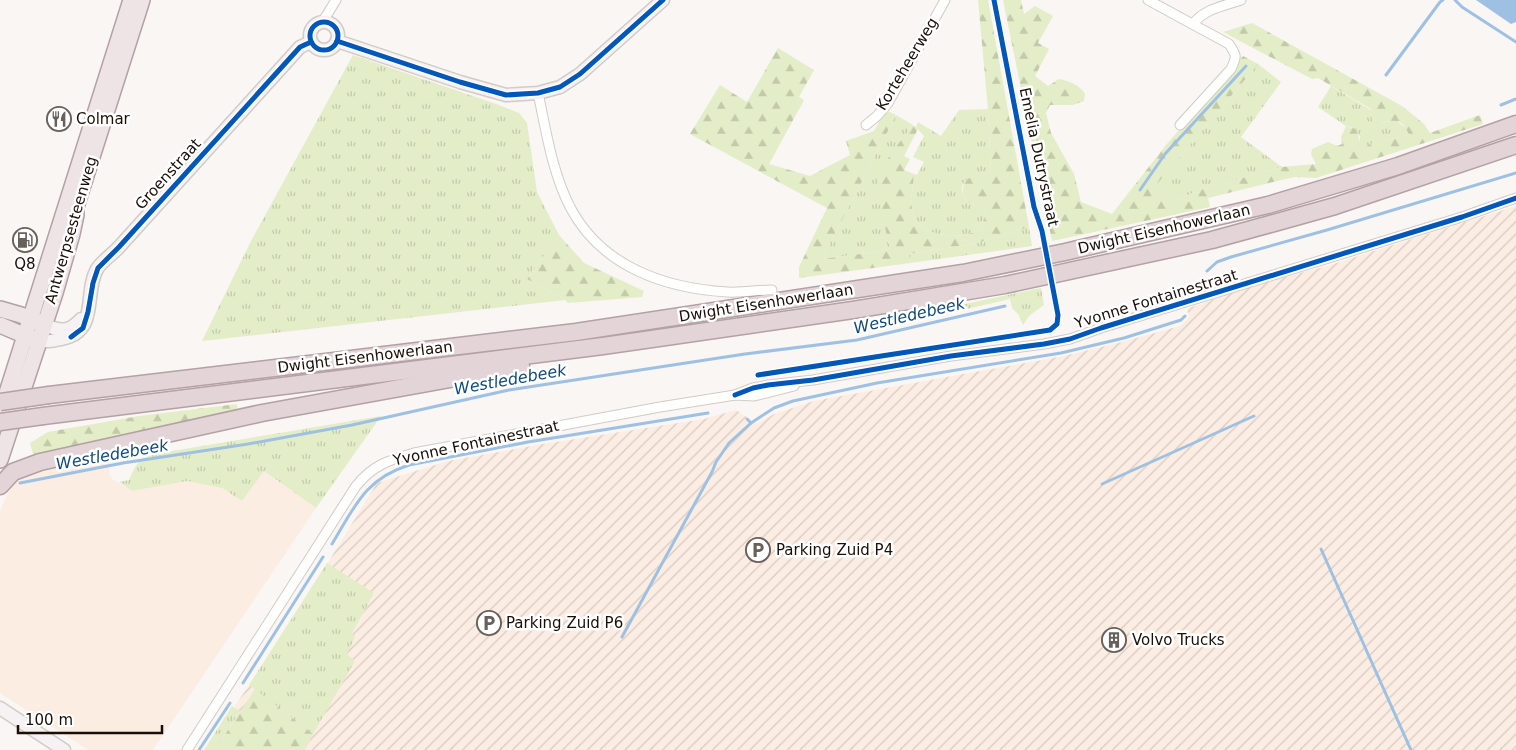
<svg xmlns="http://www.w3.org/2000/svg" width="1516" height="750" viewBox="0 0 1516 750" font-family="'DejaVu Sans',sans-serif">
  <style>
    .built { fill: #fcede3 }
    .industrial { fill: url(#industrial-furrows) }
    .grass { fill: url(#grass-tufts) }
    .forest { fill: url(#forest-firs) }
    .water { fill: #9ec1e3 }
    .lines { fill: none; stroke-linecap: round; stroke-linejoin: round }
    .stream { stroke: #9ec1e3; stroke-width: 3 }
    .street-casing { stroke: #d2cbc6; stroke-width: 11 }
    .secondary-casing { stroke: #d2cbc6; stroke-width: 15 }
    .primary-casing { stroke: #b3a1a4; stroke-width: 18 }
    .highway-casing { stroke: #b3a1a4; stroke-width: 19 }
    .street { stroke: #fefefd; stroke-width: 9 }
    .secondary { stroke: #f6f1f2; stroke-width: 12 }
    .primary { stroke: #eee4e6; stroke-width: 15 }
    .highway { stroke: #e3d4d7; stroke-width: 16 }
    .highway-bridge-casing { stroke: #b3a1a4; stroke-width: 19; stroke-linecap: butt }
    .highway-bridge { stroke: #e3d4d7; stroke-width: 16 }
    .cycleway-casing { stroke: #fff; stroke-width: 8 }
    .cycleway { stroke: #0057b8; stroke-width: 5 }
    .labels { text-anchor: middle; stroke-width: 5; stroke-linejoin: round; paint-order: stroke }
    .street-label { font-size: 15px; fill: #1a0f07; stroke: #fff }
    .poi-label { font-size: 15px; fill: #1a0f07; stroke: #fff; text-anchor: start }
    .water-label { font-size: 16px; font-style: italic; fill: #114978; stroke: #fff }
  </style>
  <defs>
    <pattern id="industrial-furrows" width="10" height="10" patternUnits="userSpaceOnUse" patternTransform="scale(1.25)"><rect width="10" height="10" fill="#fcede3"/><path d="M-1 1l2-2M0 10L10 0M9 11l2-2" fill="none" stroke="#d7cac1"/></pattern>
    <pattern id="grass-tufts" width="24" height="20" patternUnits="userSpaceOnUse" patternTransform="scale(1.25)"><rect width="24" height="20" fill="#e3edc7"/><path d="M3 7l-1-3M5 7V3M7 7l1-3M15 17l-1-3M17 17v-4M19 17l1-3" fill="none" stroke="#c2caa9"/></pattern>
    <pattern id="forest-firs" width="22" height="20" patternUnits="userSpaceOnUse" patternTransform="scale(1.25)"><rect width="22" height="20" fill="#e3edc7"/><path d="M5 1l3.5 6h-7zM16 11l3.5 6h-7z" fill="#c2caa9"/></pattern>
  </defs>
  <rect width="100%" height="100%" fill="#f9f6f4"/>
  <!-- built -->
  <polygon class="built" points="116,455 110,463 109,473 112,479 132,491 187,481 222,488 242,501 264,471 316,508 153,750 88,750 0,693 0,512 4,501 17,477 29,472"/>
  <!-- industrial -->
  <polygon class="industrial" points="1516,206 1516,750 205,750 287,629 377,483 448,461 543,444 704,419 736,410 757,424 774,414 814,401 1064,356 1122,342 1180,326 1189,317 1187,309 1243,288 1327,266"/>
  <!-- grass -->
  <g class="grass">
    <polygon points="353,55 499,105 519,113 527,123 537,192 559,235 527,279 565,300 202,341 251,241"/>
    <polygon points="1258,64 1281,82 1241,137 1282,167 1202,189 1174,201 1157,184"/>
    <polygon points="1331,86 1371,110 1372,120 1382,123 1395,120 1406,128 1409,135 1373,143 1362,148 1360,145 1360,137 1351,127 1346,126 1318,107"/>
    <path d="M 988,109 L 991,171 C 980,174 960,176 962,192 C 963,195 965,200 968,202 C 974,205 981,207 986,209 C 986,216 983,226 977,230 C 962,241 920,236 914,217 C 909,204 913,188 914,174 L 917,175 L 924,162 L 913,157 L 924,136 L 916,127 L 918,122 L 941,136 L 959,110 Z"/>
    <polygon points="896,115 913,125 887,160 879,193 890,250 822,259"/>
    <polygon points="1029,227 1032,246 910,263 909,254 977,243"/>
    <polygon points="1041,288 1044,305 1029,316 1023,325 1018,314 1012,308 1010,299 880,329 880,322"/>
    <path d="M 381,416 L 316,508 L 264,471 L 242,501 L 222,488 L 187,481 L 132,491 L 119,482 L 129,480 C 140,455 141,458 166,452 Z"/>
    <polygon points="327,563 374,593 352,633 355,637 347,654 355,661 313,734 249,685"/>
    <polygon points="232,706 240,711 215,750 204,750"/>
  </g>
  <!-- forest -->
  <g class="forest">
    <path d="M 978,0 L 988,0 L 1029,227 L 977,243 L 909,254 L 910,263 L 799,278 L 799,267 L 827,208 L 690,134 L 720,85 L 747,102 L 778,48 L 814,70 L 799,97 L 804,100 L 769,164 L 810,176 L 850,155 L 846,141 L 874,131 L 886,110 L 896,115 L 822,259 L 890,250 C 887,232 875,193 879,177 C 882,163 904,137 913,125 L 918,129 L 904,156 L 910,159 L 904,170 L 914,174 C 913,188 909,204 914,217 C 920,236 962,241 977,230 C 983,226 986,216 986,210 C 980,207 969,204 965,199 C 963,196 962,192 963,188 C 965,175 980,173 991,171 L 988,109 Z"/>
    <path d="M 1003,0 L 1021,0 L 1024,14 L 1035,6 L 1053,16 L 1038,43 L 1049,49 L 1035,76 L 1048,86 L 1059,79 C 1069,81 1080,85 1085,94 L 1084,101 L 1073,105 L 1050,105 L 1046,113 L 1051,133 L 1074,174 L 1081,202 L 1112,214 L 1166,145 L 1243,56 L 1258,64 L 1157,184 L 1174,201 L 1202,189 L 1282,167 L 1316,164 L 1311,154 L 1312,149 L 1328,142 L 1337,146 L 1342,144 L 1341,137 L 1346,126 L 1356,129 L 1362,148 L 1373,143 L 1409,135 C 1401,115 1392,121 1376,124 L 1372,120 L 1371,109 L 1318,78 L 1312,79 L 1223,32 L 1252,23 L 1402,106 L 1424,124 L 1430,133 L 1480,115 L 1483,124 L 1316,178 L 1294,177 L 1208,198 L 1210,207 L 1052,241 Z"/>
    <polygon points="559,235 584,263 644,291 642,297 568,303 565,300 527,279"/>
    <polygon points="237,404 238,414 37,456 32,451 30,443 48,432 139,416"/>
    <polygon points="255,689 313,734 305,750 215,750"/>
  </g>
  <!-- water -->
  <polygon class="water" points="1476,0 1516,0 1516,22 1511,24"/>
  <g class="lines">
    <!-- stream -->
    <g class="stream">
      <polyline points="1455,0 1462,7 1516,42"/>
      <polyline points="1386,75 1440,2 1443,0"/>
      <polyline points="1501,105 1516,99"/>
      <polyline points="1140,190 1165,154 1246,66"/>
      <polyline points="1207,271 1217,262 1231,257 1327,230 1516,173"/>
      <polyline points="747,419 751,423"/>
      <polyline points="20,483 123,463 248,444 352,425 509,390 745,354 857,340 1005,306"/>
      <polyline points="1102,484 1254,416"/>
      <path d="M 332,544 C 355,506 365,479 409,465 L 528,442 L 708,413"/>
      <polyline points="1321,549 1411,750"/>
      <polyline points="622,637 712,472 716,462 729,443 751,423 774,408 793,401 877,383 1061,353 1124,338 1181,320 1185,316"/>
      <polyline points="243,683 323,557"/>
      <polyline points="199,750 230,703"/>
    </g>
    <defs>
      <g id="street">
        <path d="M 1148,0 L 1229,44 C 1237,56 1237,56 1231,69 L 1180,125"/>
        <polyline points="323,21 336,0"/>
        <path d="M 1193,24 C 1204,9 1224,6 1241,0"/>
        <path d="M 538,93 C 546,130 552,172 570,207 C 601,266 663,288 727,292 C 742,293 757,290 772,290"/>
        <polyline points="866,125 877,116 888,103 945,0"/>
        <polyline points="735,395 753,388 768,385 813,380 951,356 1044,344 1070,339 1101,328 1462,217 1516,198"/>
        <path d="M 187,750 L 356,486 C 373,465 389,460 414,453 L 660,407 L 735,395 L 754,396 L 794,386"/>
      </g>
      <g id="secondary">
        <circle cx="324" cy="36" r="14"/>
        <polyline points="337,41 460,82 506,95 538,93 560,87 580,74 663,0"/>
        <path d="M 44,325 C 61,331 68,333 81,319"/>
        <path d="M 38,341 C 46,342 53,341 61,339 C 100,332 83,294 97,269 C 102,261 113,254 119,247 L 300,47 L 311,42"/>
        <polyline points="0,708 64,750"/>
      </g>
      <g id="primary">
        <polyline points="0,309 21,315 38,322"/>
        <polyline points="0,325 33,339"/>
        <polyline points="0,415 131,0"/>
        <polyline points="0,460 55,293 72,234 76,215 76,207 142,0"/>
      </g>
      <g id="highway">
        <polyline points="49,395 576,332 963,273 1065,252 1268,205 1398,166 1516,124"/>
        <polyline points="43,416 603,346 853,310 1005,285 1212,240 1274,223 1335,206 1516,145"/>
        <polyline points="0,486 13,472 40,462 262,413 521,366"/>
      </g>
    </defs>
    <!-- street casing -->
    <use href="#street" class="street-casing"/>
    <!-- secondary casing -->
    <use href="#secondary" class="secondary-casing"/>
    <!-- primary casing -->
    <use href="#primary" class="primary-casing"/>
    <!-- highway casing -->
    <use href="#highway" class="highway-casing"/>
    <!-- street -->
    <use href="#street" class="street"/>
    <!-- secondary -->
    <use href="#secondary" class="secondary"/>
    <!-- primary -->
    <use href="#primary" class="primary"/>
    <!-- highway -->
    <use href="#highway" class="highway"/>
    <defs>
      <g id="highway-bridge">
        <polyline points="0,402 49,395"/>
        <polyline points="0,422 43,416"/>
      </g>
    </defs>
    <!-- highway-bridge casing -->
    <use href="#highway-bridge" class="highway-bridge-casing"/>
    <!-- highway-bridge -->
    <use href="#highway-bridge" class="highway-bridge"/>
    <defs>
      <g id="cycleway">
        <circle cx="324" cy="36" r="14"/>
        <polyline points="337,41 460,82 506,95 538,93 560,87 580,74 663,0"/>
        <polyline points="71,337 83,328 88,312 93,283 98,268 119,247 300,47 311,42"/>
        <polyline points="758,375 1050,330 1057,324 1058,315 1042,231 1034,207 994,0"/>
        <polyline points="735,395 753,388 768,385 813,380 951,356 1044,344 1070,339 1101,328 1462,217 1516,198"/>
      </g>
    </defs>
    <!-- cycleway casing -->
    <use href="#cycleway" class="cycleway-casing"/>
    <!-- cycleway -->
    <use href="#cycleway" class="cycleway"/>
  </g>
  <!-- icons -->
  <defs>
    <symbol id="restaurant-ring" viewBox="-11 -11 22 22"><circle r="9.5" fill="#fff" stroke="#68605a" stroke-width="1.5"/><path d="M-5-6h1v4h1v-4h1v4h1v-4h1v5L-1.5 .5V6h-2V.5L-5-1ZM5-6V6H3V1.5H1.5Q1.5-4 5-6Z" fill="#68605a"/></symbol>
    <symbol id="fuel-ring" viewBox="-11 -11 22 22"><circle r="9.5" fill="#fff" stroke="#68605a" stroke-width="1.5"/><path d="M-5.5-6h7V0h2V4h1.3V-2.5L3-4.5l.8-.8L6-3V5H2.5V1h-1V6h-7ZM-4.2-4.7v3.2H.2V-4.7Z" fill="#68605a"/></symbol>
    <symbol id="parking-ring" viewBox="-11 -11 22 22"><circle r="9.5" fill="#fff" stroke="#68605a" stroke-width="1.5"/><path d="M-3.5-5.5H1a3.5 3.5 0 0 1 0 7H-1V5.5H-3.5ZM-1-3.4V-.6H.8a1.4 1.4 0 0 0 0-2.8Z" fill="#68605a"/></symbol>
    <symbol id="building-ring" viewBox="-11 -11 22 22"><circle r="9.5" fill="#fff" stroke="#68605a" stroke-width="1.5"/><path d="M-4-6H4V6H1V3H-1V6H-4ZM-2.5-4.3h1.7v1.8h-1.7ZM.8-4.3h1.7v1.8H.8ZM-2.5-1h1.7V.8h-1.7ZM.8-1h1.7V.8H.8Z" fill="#68605a"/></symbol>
  </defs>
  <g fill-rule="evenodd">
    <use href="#restaurant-ring" x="45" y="105" width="28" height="28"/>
    <use href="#fuel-ring" x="11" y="226" width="28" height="28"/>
    <use href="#parking-ring" x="744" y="536" width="28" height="28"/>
    <use href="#parking-ring" x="475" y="609" width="28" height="28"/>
    <use href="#building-ring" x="1100" y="626" width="28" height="28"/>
  </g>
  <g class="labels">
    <!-- street labels -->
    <g class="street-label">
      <text transform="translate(907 64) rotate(-59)" y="5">Korteheerweg</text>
      <text transform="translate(1039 157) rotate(78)" y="5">Emelia Dutrystraat</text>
      <text transform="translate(168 174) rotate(-48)" y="5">Groenstraat</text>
      <text transform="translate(1164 229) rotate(-13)" y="5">Dwight Eisenhowerlaan</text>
      <text transform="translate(71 230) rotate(-74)" y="5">Antwerpsesteenweg</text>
      <text transform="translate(1156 299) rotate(-17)" y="5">Yvonne Fontainestraat</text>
      <text transform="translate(766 303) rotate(-9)" y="5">Dwight Eisenhowerlaan</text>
      <text transform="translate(365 357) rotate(-7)" y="5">Dwight Eisenhowerlaan</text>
      <text transform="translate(476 443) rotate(-12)" y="5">Yvonne Fontainestraat</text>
    </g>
    <!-- poi labels -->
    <g class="poi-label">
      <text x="76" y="124">Colmar</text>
      <text x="25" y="269" text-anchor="middle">Q8</text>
      <text x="776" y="555">Parking Zuid P4</text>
      <text x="506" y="628">Parking Zuid P6</text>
      <text x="1132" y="645">Volvo Trucks</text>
    </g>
    <!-- water labels -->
    <g class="water-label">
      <text transform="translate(909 315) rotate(-13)" y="6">Westledebeek</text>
      <text transform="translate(510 379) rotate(-10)" y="6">Westledebeek</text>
      <text transform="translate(112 454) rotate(-10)" y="6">Westledebeek</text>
    </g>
  </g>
  <!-- scale -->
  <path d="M18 725v8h144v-8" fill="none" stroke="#1a0f07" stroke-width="2.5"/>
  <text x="25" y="725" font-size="15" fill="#1a0f07" stroke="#ffffff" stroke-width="4" paint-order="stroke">100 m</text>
</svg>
